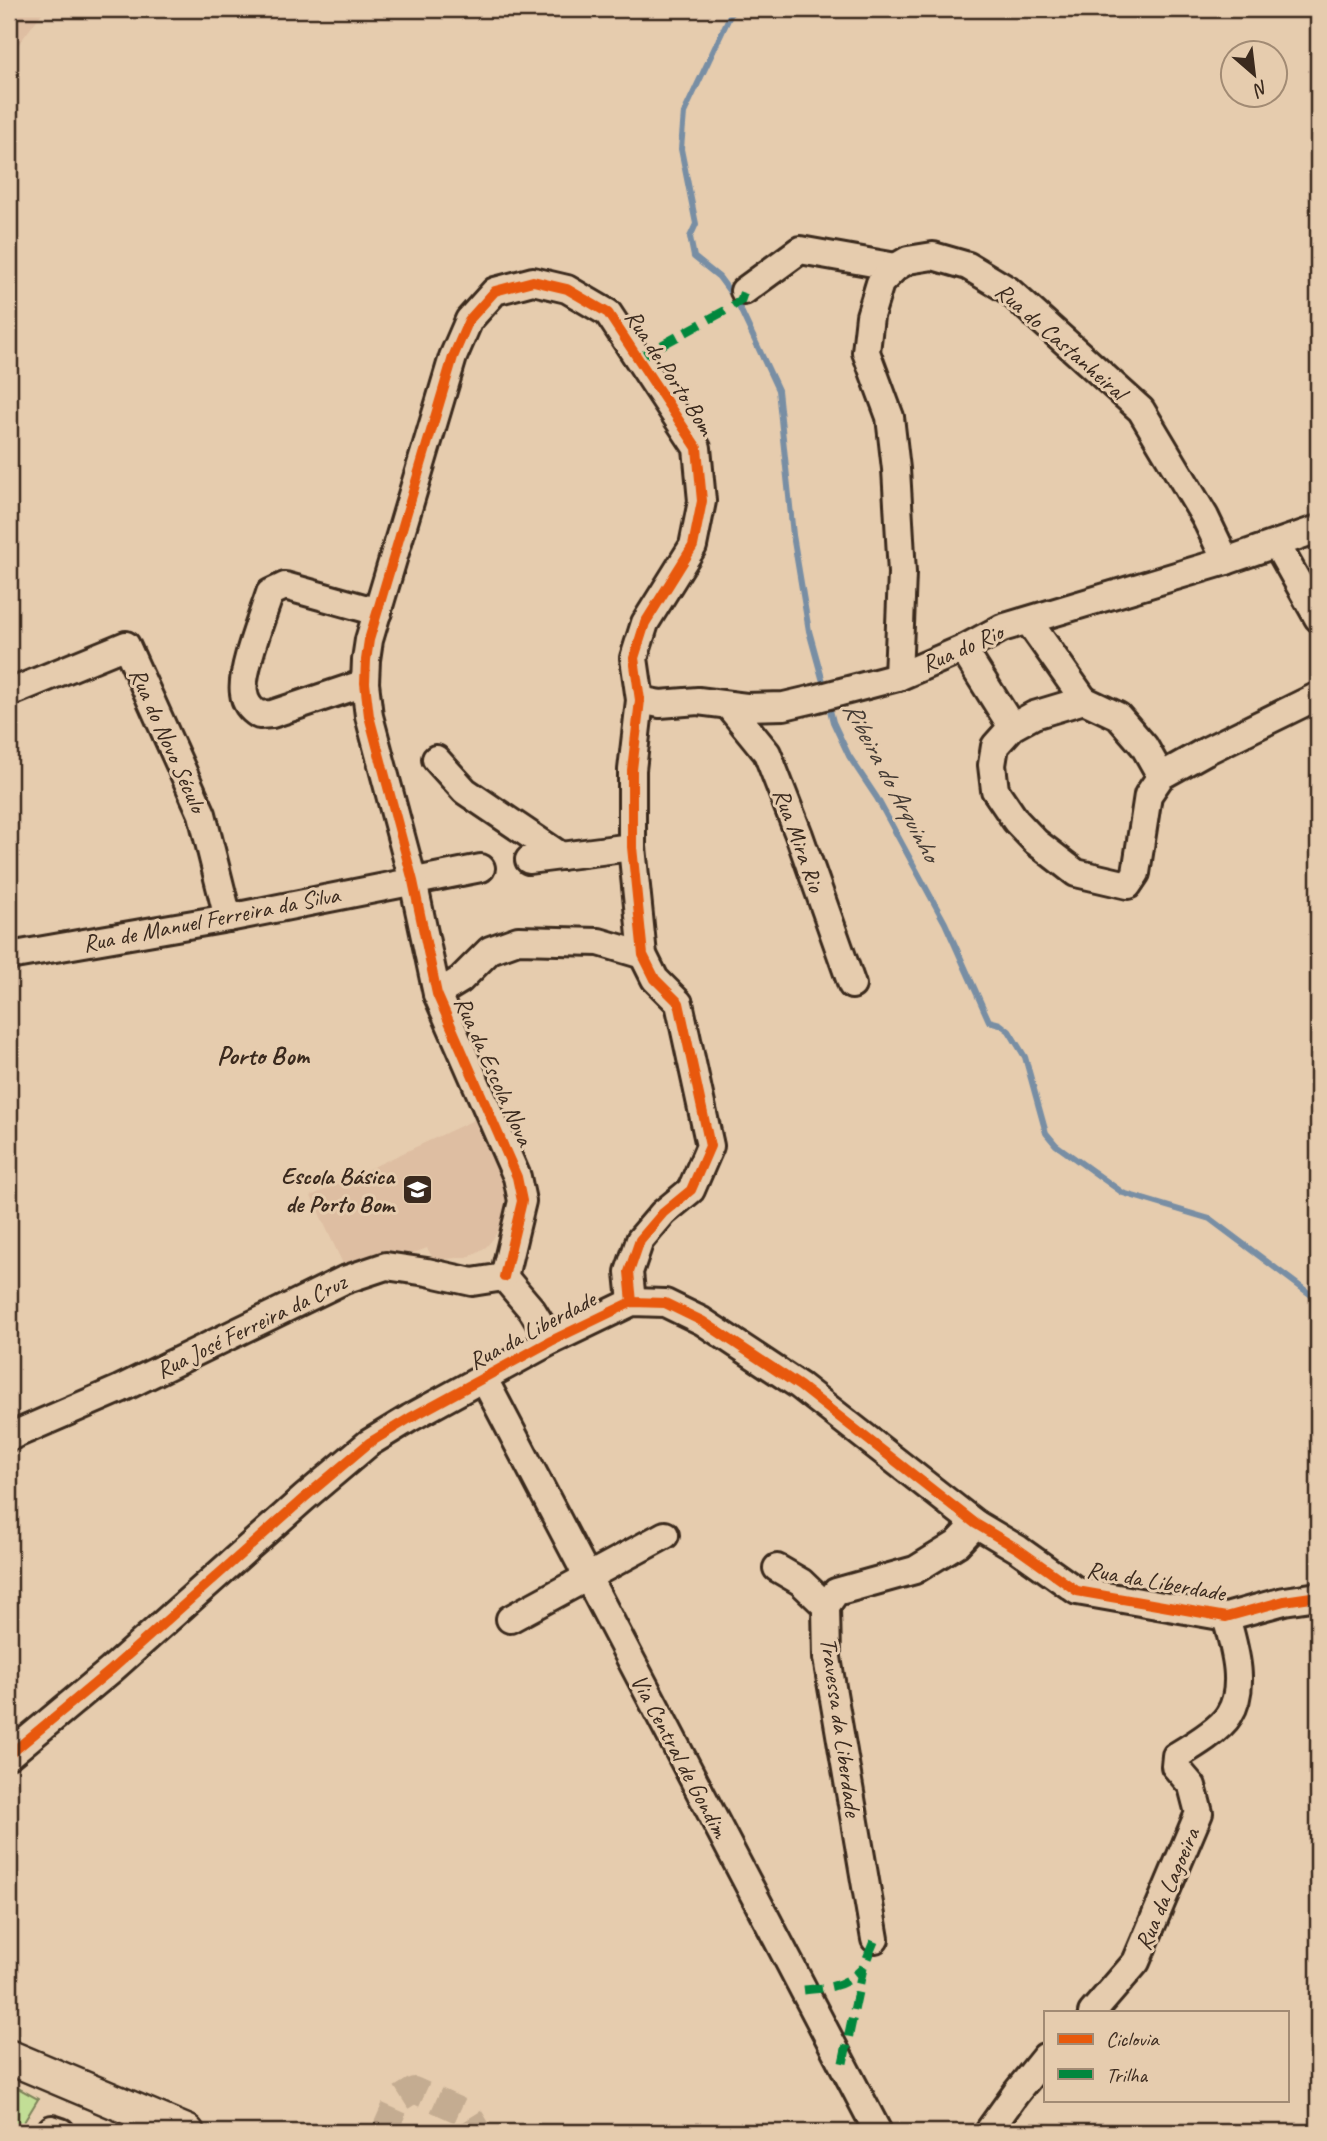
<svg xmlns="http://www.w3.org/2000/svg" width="1327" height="2141" viewBox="0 0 1327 2141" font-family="Caveat,sans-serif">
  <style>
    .built { fill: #debea2 }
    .green { fill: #c2de96; stroke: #7e845a; stroke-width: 2 }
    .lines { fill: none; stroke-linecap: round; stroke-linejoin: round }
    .stream { stroke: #788ea4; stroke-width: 6 }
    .minor-tunnel { stroke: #c4ac91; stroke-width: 26; stroke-dasharray: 26 13; stroke-linecap: butt }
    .minor-casing { stroke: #3b2a1e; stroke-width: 32 }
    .major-casing { stroke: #3b2a1e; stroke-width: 38 }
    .minor { stroke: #e6ccae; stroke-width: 26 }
    .major { stroke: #e6ccae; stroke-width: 33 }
    .quiet { stroke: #00873e; stroke-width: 9; stroke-dasharray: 18 9; stroke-linecap: butt }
    .cycleway-casing { stroke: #e6ccae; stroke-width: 15 }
    .cycleway { stroke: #e8590c; stroke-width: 10 }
    .labels { text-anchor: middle; stroke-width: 6; stroke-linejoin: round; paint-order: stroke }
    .street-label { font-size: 24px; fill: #3b2a1e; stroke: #e6ccae }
    .poi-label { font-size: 24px; font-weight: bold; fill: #3b2a1e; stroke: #e6ccae; text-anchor: end }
    .water-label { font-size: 26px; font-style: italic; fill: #453b34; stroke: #e6ccae }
    .neighbourhood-label { font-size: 26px; font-weight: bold; fill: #3b2a1e; stroke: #e6ccae }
  </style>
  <rect width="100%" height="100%" fill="#e6ccae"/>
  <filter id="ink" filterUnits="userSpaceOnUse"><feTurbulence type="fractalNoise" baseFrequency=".0143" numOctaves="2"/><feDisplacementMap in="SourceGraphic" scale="14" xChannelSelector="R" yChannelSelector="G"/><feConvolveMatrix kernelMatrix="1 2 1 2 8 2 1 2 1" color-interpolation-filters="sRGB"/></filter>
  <g filter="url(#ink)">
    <!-- built -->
    <g class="built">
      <polygon points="9,9 45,9 9,57"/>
      <polygon points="480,1117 502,1163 509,1196 503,1222 493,1239 486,1247 469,1257 434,1260 427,1248 414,1253 371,1257 344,1266 311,1196"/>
    </g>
    <!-- green -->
    <polygon class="green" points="9,2083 38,2099 18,2132 9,2132"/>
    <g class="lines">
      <!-- stream -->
      <g class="stream">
        <polyline points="733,9 684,113 681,149 696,224 690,237 694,257 719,277 736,300 778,390 793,535 809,631 825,689"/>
        <polyline points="828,702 833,722 849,756 877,798 945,923 989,1021 1000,1024 1009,1031 1025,1057 1046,1133 1056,1145 1123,1193 1210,1219 1318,1300"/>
      </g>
      <!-- minor-tunnel -->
      <polyline class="minor-tunnel" points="384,2132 398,2100 414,2090 469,2115 477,2128 475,2132"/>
      <defs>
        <g id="minor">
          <polyline points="744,291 800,250 896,267"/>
          <polyline points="1277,545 1318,618"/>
          <polyline points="1029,622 1084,700"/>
          <polyline points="963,649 1012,727"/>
          <polyline points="898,677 902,573 896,469 890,417 866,352 870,316 880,283 896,267 908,260 933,256 968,266 1008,290 1141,410 1205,517 1226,561"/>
          <path d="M 365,683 L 272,714 L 259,715 C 251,710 245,703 244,693 C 240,672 263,615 270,593 L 285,586 L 378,612"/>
          <polyline points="9,693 126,645 202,814 228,918"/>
          <polyline points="640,700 660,704 698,701 746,707 784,706 814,699 898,677 963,649 1002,628 1226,561 1318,529"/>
          <polyline points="728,705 767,753 799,835 852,985"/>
          <polyline points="436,759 465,791 561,856"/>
          <polyline points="1161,776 1144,746 1118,716 1084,700 1034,715 1012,727 995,746 992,765 995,790 1016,821 1036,842 1076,873 1128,885 1136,873 1148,795 1161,776 1206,751 1318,696"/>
          <polyline points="529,860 632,847"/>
          <polyline points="9,956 228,918 481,868"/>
          <polyline points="437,994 460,980 490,950 518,940 599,942 643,955"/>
          <polyline points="504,1277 522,1201 517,1177 437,994 413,881 369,716 365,683 366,660 369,640 453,357 469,320 495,291 533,281 567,289 608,313 697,448 702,501 693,546 645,623 634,658 640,700 632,770 632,847 643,955 655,979 679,1003 710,1146 691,1190 663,1213 640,1240 629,1272 632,1302"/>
          <polyline points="504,1277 532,1310 551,1341"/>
          <polyline points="484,1379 878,2132"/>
          <polyline points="9,1437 120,1389 344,1280 386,1266 427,1272 472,1282 504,1277"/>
          <polyline points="777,1568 801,1582 826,1606"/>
          <polyline points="510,1619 665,1535"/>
          <polyline points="9,1755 111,1670 304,1498 369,1443 410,1418 551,1341 632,1302 665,1303 702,1321 800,1386 976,1524 1018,1549 1077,1591 1226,1617 1284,1601 1318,1596"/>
          <polyline points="875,1939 827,1658 826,1606 836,1592 915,1570 957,1544 976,1524"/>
          <path d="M 1092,2013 L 1136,1962 L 1199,1813 L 1192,1786 L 1175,1766 L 1176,1756 C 1191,1747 1220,1730 1229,1715 C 1247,1687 1234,1646 1226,1617"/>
          <polyline points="52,2129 61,2132"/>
          <polyline points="988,2132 1016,2093 1045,2057"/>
        </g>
        <polyline id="major" points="9,2057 187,2132"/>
      </defs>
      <!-- minor casing -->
      <use href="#minor" class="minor-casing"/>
      <!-- major casing -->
      <use href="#major" class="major-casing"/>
      <!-- minor -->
      <use href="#minor" class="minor"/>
      <!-- major -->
      <use href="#major" class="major"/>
      <!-- quiet -->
      <g class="quiet">
        <polyline points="638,358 730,308 741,300 744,291"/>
        <path d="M 804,1990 C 831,1987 843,1988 863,1968"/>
        <polyline points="843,2063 863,1968 875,1939"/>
      </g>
      <defs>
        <g id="cycleway">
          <polyline points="504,1277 522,1201 517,1177 437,994 413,881 369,716 365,683 366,660 369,640 453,357 469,320 495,291 533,281 567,289 608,313 697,448 702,501 693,546 645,623 634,658 640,700 632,770 632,847 643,955 655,979 679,1003 710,1146 691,1190 663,1213 640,1240 629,1272 632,1302"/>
          <polyline points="9,1755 111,1670 304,1498 369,1443 410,1418 551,1341 632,1302 665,1303 702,1321 800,1386 976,1524 1018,1549 1077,1591 1226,1617 1284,1601 1318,1596"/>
        </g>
      </defs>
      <!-- cycleway casing -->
      <use href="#cycleway" class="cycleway-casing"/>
      <!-- cycleway -->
      <use href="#cycleway" class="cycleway"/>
    </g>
  </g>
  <!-- icons -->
  <defs>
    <symbol id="school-square" viewBox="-11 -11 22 22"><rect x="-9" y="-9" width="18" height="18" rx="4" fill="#3b2a1e" stroke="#e6ccae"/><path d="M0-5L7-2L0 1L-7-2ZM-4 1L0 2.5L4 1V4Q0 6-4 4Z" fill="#fff"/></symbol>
  </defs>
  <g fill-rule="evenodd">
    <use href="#school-square" x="400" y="1172" width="35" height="35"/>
  </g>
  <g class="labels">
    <!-- street labels -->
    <g class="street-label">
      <text transform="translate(1061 341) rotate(41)" y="8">Rua do Castanheiral</text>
      <text transform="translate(670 372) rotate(57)" y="8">Rua de Porto Bom</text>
      <text transform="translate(962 648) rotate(-24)" y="8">Rua do Rio</text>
      <text transform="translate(168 740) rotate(66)" y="8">Rua do Novo Século</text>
      <text transform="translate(799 840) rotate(70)" y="8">Rua Mira Rio</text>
      <text transform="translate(211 919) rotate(-11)" y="8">Rua de Manuel Ferreira da Silva</text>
      <text transform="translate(494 1071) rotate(66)" y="8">Rua da Escola Nova</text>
      <text transform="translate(251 1326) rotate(-26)" y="8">Rua José Ferreira da Cruz</text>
      <text transform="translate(532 1330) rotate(-28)" y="8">Rua da Liberdade</text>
      <text transform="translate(1156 1581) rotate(10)" y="8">Rua da Liberdade</text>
      <text transform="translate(841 1727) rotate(82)" y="8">Travessa da Liberdade</text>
      <text transform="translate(680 1756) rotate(62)" y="8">Via Central de Gondim</text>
      <text transform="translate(1167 1889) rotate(-67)" y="8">Rua da Lagoeira</text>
    </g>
    <!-- poi labels -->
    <g class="poi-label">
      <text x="394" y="1184">Escola Básica<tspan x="394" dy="28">de Porto Bom</tspan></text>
    </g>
    <!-- water labels -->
    <g class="water-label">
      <text transform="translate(892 781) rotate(62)" y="9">Ribeira do Arquinho</text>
    </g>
    <!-- neighbourhood labels -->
    <g class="neighbourhood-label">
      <text x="263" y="1064">Porto Bom</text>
    </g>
  </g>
  <!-- margin -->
  <rect width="1327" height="2141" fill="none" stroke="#e6ccae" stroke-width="35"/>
  <rect x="18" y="18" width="1292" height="2106" fill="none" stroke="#3b2a1e" stroke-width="2.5" filter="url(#ink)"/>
  <!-- legend -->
  <rect x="1044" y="2011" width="245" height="91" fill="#e6ccae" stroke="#a28b74" stroke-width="2"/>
  <rect x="1058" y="2034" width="35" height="10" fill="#e8590c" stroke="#a28b74" stroke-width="2"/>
  <text x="1106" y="2046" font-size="21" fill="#3b2a1e">Ciclovia</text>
  <rect x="1058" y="2069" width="35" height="10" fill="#00873e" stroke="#a28b74" stroke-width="2"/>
  <text x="1106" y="2082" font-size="21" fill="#3b2a1e">Trilha</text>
  <!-- north arrow -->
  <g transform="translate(1254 74) rotate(152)"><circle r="33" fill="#e6ccae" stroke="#a28b74" stroke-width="2"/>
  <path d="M0-5L12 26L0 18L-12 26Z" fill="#3b2a1e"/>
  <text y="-10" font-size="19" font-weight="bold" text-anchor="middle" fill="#3b2a1e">N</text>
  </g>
</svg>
